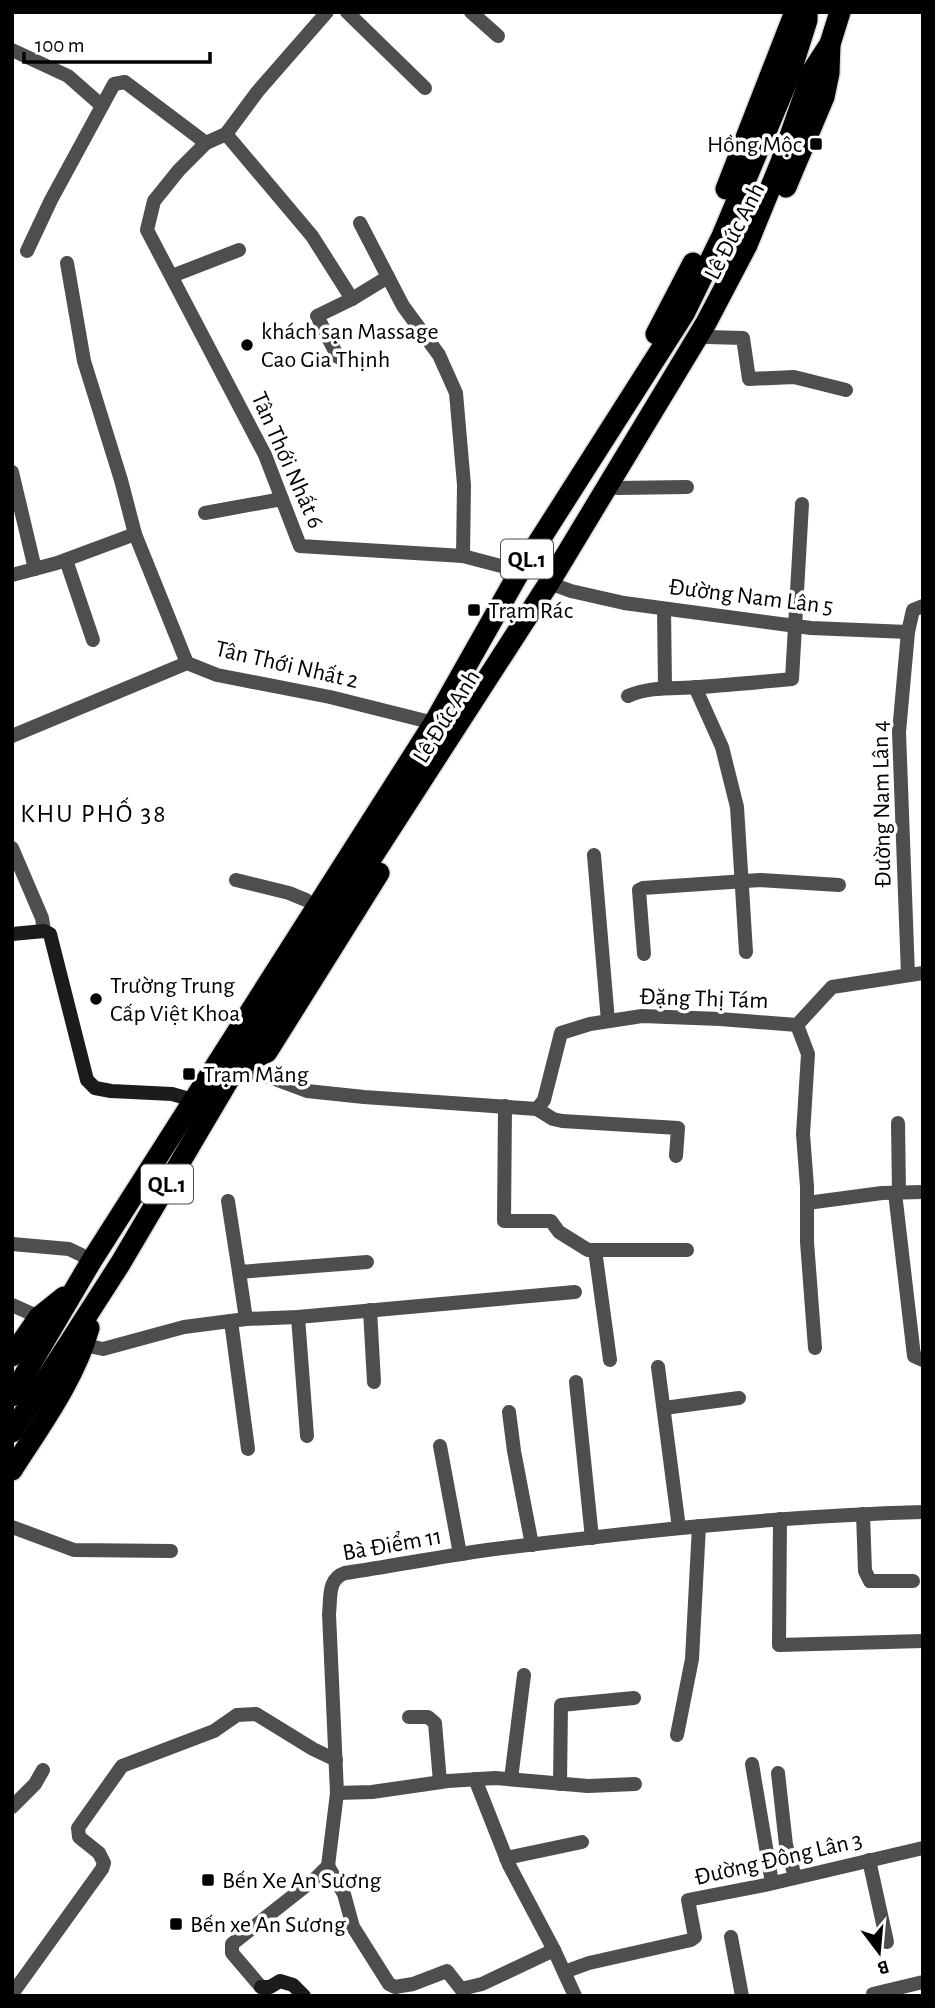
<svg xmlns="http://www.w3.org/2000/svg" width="935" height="2008" viewBox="0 0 935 2008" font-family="'Alegreya Sans',sans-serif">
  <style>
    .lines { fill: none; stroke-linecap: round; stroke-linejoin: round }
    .highway-casing { stroke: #dbdbdb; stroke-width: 24 }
    .street { stroke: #4e4e4e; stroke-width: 14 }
    .secondary { stroke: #1b1b1b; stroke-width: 14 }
    .highway { stroke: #000; stroke-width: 21 }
    .poi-dot { fill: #000; stroke: #fff; stroke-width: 2.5 }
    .labels { text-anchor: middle; stroke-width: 7; stroke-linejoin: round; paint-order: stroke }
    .shield { fill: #fff; stroke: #4c4c4c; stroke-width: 2 }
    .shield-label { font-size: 23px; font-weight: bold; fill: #000 }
    .poi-label { font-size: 24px; fill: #000; stroke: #fff; text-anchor: start }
    .street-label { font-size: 24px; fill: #000; stroke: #fff }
    .neighbourhood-label { font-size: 26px; letter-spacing: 2px; fill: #000; stroke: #fff }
  </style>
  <rect width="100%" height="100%" fill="#fff"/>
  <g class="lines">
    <defs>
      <g id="highway">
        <polyline points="786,187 824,97 829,73 830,44 840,12"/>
        <polyline points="726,189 795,12"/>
        <polyline points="656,334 693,263"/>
        <polyline points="240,1065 267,1052 379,873"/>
        <polyline points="12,1356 39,1317 64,1297"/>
        <polyline points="12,1396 92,1260 434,723 520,571 685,312 722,236 789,77 807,20 807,12"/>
        <polyline points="12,1432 120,1264 234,1071 549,583 706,323 747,245 781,162 813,70 830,44"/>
        <path d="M 12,1470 C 40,1426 75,1379 89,1328"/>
      </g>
    </defs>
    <!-- highway casing -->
    <use href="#highway" class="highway-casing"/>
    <!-- street -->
    <g class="street">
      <polyline points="327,12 258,91 226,134 206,143 179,170 154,201 147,230 265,455 300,546 463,556 520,571"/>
      <polyline points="347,12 425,88"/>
      <polyline points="471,12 498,36"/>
      <polyline points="12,50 68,76 101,105"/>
      <polyline points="226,134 312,236 352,299 317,316 338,357"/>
      <polyline points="360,223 388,277"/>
      <polyline points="27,251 51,200 114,84 125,82 206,143"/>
      <polyline points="67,263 84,361 121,480 135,534"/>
      <polyline points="172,276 239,250"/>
      <polyline points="352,299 388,277 403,306 439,355 456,393 464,485 463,556"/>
      <polyline points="707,337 743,338 749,379 794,377 846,390"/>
      <polyline points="12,472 35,569"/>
      <polyline points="617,488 687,487"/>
      <polyline points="205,513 282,499"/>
      <polyline points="66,560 93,640"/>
      <polyline points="12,575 57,563 135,534 187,663 217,675 330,697 434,723"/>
      <polyline points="549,583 571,591 624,603 811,628 908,632"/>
      <polyline points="664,609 665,687"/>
      <polyline points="695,687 722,747 737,807 746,952"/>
      <path d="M 628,696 C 651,686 674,689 699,687 C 730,685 761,682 792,679 L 802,504"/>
      <polyline points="12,736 187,663"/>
      <polyline points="12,848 42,918 44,931"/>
      <polyline points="594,855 608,1021"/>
      <polyline points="236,880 289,893 306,900"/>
      <polyline points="644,954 639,890 643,888 760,880 839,885"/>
      <polyline points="908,975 899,732 908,632 913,610 923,606"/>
      <polyline points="797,1025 808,1054 803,1134 807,1187 807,1242 815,1348"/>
      <polyline points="234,1071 264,1075 307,1091 364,1097 537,1109 544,1100 561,1033 590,1024 642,1016 720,1019 797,1025 832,987 923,973"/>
      <polyline points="505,1106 504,1221 551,1221 559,1232 588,1250 687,1250"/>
      <polyline points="537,1109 553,1119 562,1121 678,1128 676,1156"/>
      <polyline points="898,1123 899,1193"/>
      <polyline points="895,1193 914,1356 923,1360"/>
      <polyline points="228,1201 239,1272"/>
      <polyline points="807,1203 882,1193 923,1192"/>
      <polyline points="12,1244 69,1249 92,1260"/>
      <polyline points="595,1250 610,1360"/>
      <polyline points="12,1305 39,1317"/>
      <polyline points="370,1310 374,1382"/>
      <polyline points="298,1317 307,1436"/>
      <polyline points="246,1319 239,1272 367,1262"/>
      <polyline points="231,1321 248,1449"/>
      <polyline points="84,1345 103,1349 184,1327 246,1319 298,1317 575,1292"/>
      <polyline points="658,1367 679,1528"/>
      <polyline points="576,1382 592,1538"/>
      <polyline points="664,1408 739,1398"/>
      <polyline points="509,1412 514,1451 532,1545"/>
      <polyline points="440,1446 460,1554"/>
      <polyline points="863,1514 865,1571 870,1581 913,1581"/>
      <polyline points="780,1519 779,1645 923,1641"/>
      <polyline points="12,1527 74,1550 171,1551"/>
      <polyline points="409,1717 428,1717 435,1723 440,1782"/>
      <polyline points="677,1735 692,1659 699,1526"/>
      <polyline points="752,1764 772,1883"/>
      <polyline points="778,1773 786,1845 795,1877"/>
      <polyline points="475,1779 509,1865 554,1950 575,1996"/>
      <polyline points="511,1779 524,1675"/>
      <polyline points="560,1784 561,1705 634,1698"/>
      <polyline points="337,1793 372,1792 448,1781 495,1778 588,1786 635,1784"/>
      <polyline points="12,1807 35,1784 43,1770"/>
      <polyline points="506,1858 582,1842"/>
      <polyline points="869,1860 887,1942"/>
      <polyline points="328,1866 344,1894 353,1927 389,1984 395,1987 413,1984 447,1971 461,1989 482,1984 554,1950"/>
      <polyline points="731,1937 742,1996"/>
      <polyline points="564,1972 589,1963 691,1940 695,1937 688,1900 765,1885 923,1848"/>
      <path d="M 261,1987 L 232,1953 L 232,1944 L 317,1877 L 328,1866 L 337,1793 L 329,1614 C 331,1598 327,1579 345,1573 C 392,1566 439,1557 487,1550 C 632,1532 777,1516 923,1512"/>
      <polyline points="12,1994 102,1869 104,1863 99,1853 79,1837 78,1828 122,1766 214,1731 237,1715 256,1714 313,1749 336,1760"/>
      <polyline points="873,1996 873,1994 923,1982"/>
    </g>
    <!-- secondary -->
    <g class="secondary">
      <polyline points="12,934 44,931 50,934 87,1080 95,1088 111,1091 172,1094 193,1100"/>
      <polyline points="261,1987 270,1987 280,1981 293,1985 304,1996"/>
    </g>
    <!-- highway -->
    <use href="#highway" class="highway"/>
  </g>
  <!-- markers -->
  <g class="poi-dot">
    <rect x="809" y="137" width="14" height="14" rx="3.5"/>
    <circle cx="247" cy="345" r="7"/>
    <rect x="467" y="603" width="14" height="14" rx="3.5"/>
    <circle cx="96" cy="999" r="7"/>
    <rect x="182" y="1067" width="14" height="14" rx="3.5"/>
    <rect x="201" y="1873" width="14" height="14" rx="3.5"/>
    <rect x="169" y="1917" width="14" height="14" rx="3.5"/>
  </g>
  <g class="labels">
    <!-- shield labels -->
    <g class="shield">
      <rect x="501" y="539.5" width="52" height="39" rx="5"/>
      <rect x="141" y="1164.5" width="52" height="39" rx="5"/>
    </g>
    <g class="shield-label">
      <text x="527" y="567">QL.1</text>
      <text x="167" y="1192">QL.1</text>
    </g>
    <!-- poi labels -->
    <g class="poi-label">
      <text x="802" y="152" text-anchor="end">Hồng Mộc</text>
      <text x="261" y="339">khách sạn Massage<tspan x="261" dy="28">Cao Gia Thịnh</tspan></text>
      <text x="488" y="618">Trạm Rác</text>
      <text x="110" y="993">Trường Trung<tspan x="110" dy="28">Cấp Việt Khoa</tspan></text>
      <text x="203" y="1082">Trạm Măng</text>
      <text x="222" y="1888">Bến Xe An Sương</text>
      <text x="190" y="1932">Bến xe An Sương</text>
    </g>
    <!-- street labels -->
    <g class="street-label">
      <text transform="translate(734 231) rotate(-63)" y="8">Lê Đức Anh</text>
      <text transform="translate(288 460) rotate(66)" y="8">Tân Thới Nhất 6</text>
      <text transform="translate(751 596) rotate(7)" y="8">Đường Nam Lân 5</text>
      <text transform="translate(287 664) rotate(13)" y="8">Tân Thới Nhất 2</text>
      <text transform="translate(446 716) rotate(-58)" y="8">Lê Đức Anh</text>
      <text transform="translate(881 804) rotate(-91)" y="8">Đường Nam Lân 4</text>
      <text transform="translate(704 998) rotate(2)" y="8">Đặng Thị Tám</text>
      <text transform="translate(392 1544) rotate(-10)" y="8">Bà Điểm 11</text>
      <text transform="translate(778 1858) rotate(-13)" y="8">Đường Đông Lân 3</text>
    </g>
    <!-- neighbourhood labels -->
    <g class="neighbourhood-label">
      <text x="94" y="822">KHU PHỐ 38</text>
    </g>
  </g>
  <!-- border -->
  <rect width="935" height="2008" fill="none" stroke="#000000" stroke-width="28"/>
  <!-- north arrow -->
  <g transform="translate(879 1952) rotate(164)" stroke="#ffffff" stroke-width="5" paint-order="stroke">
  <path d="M0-5L12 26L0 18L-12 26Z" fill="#000000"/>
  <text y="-10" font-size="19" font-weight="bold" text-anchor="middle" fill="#000000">B</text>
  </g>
  <!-- scale -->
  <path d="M24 52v10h186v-10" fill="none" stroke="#000000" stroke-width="3.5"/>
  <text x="35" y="52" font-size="21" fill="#000000" stroke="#ffffff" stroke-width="5" paint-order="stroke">100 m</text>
</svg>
